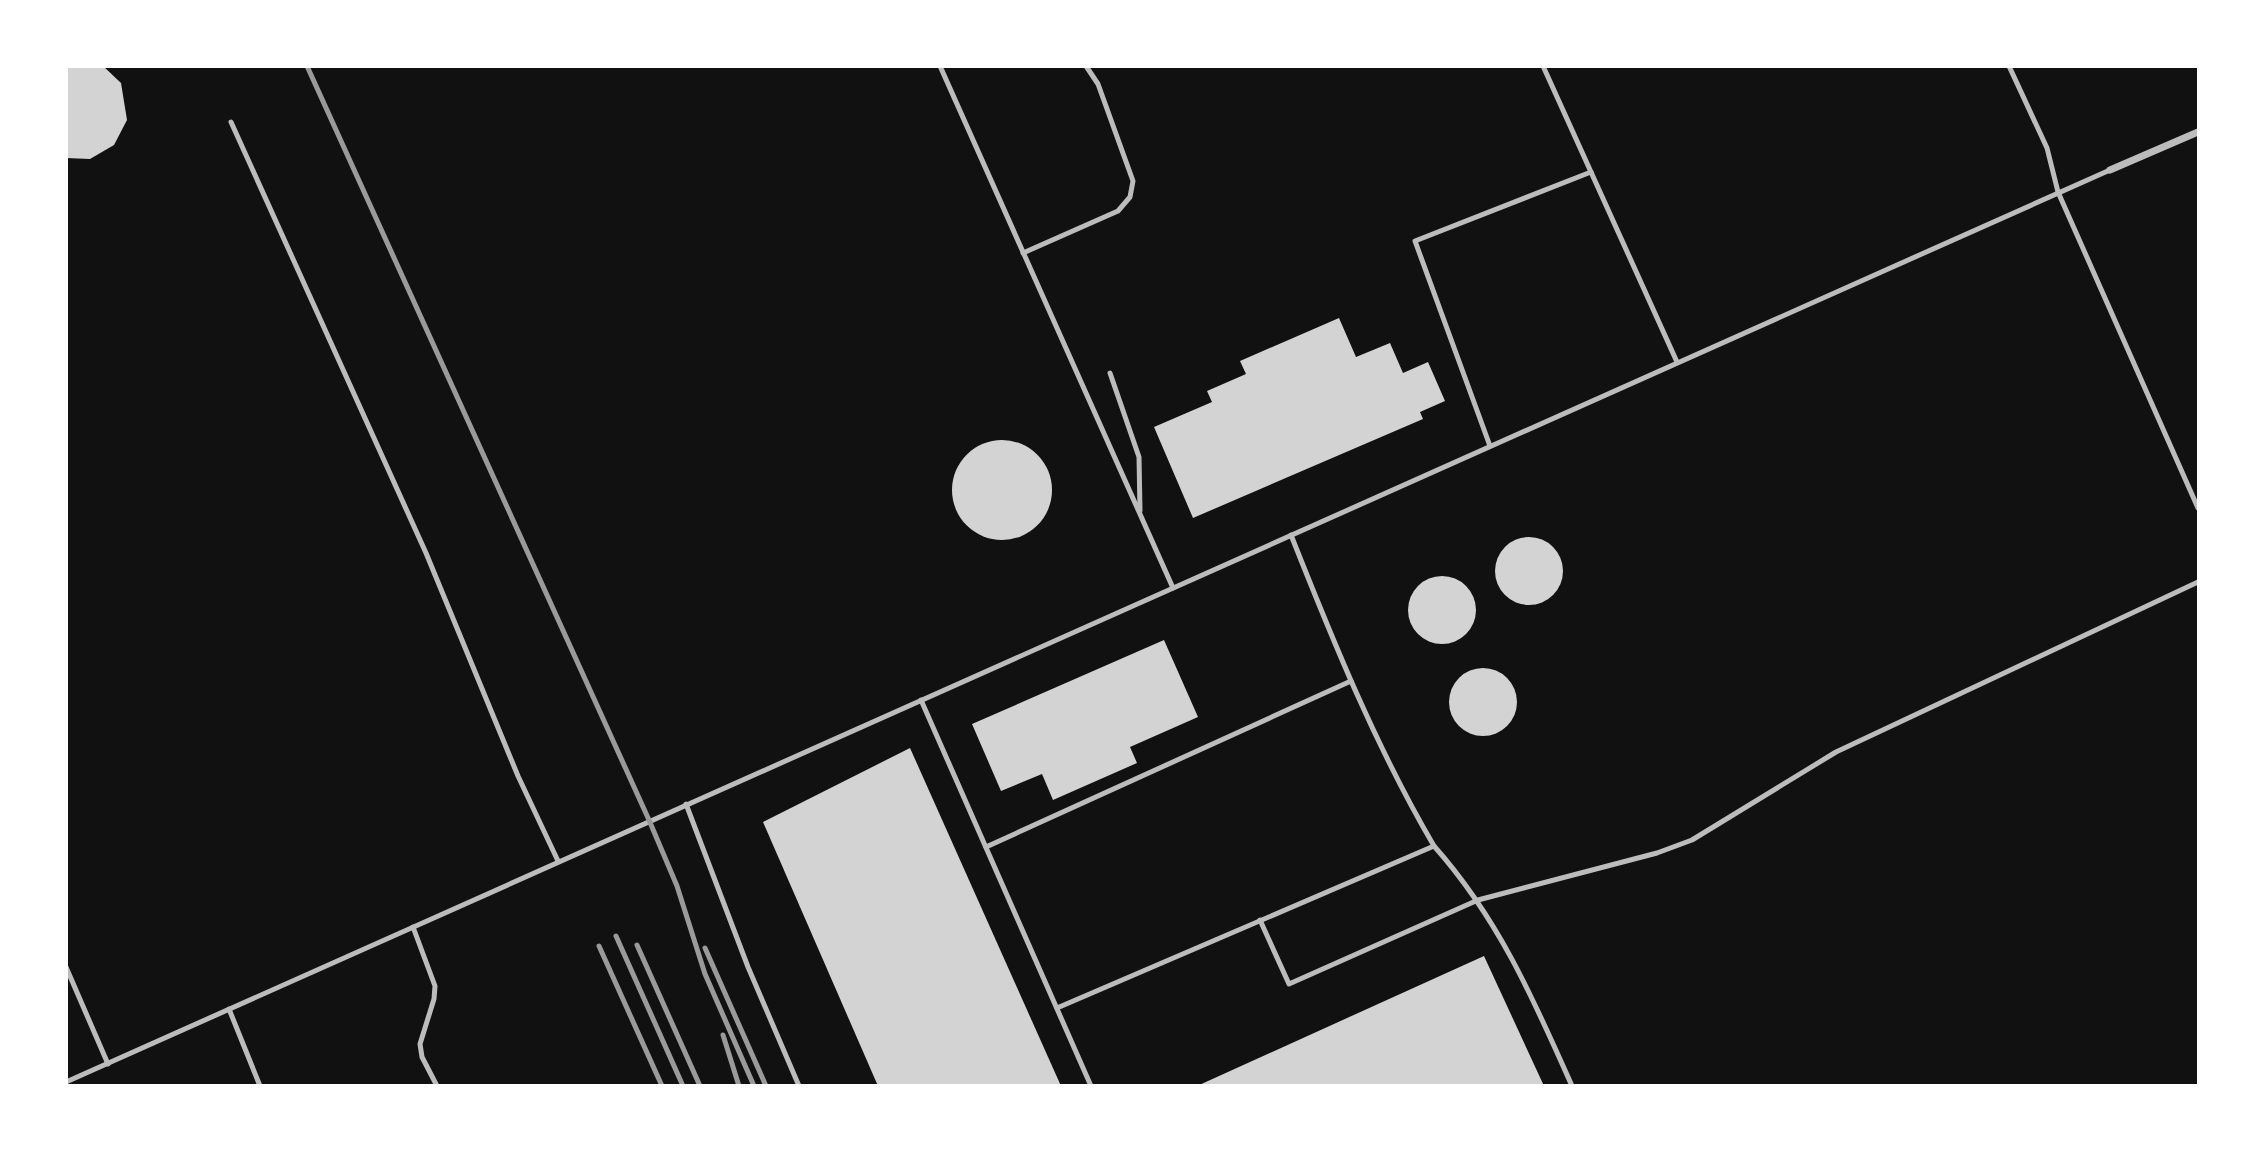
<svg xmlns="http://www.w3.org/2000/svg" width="2265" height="1152" viewBox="0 0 2265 1152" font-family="'PT Sans Narrow',sans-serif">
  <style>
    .building { fill: #d3d3d3 }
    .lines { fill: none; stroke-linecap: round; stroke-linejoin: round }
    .service { stroke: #bcbcbc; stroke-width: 5 }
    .minor { stroke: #bcbcbc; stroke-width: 7 }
    .rail { stroke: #9a9a9a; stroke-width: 5 }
  </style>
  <rect width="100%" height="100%" fill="#111"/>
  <!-- building -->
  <g class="building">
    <polygon points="66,66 103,66 121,83 127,120 114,145 90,159 66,158"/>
    <polygon points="1339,318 1356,357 1390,343 1403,373 1428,362 1445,401 1420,412 1423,419 1193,518 1154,427 1212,402 1207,391 1246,374 1240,361"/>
    <circle cx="1002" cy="490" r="50"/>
    <circle cx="1529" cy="571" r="34"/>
    <circle cx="1442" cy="610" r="34"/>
    <polygon points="1164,640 1198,717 1130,747 1137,763 1053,800 1042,774 1001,791 972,724"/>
    <circle cx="1483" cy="702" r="34"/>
    <polygon points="910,748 1061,1086 878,1086 763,822"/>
    <polygon points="1484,956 1544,1086 1197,1086"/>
  </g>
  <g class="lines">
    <!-- service -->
    <g class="service">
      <polyline points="940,66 1173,588"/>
      <polyline points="1543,66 1677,362"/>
      <polyline points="2009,66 2047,148 2058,192 2198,508"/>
      <polyline points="231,122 426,553 518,776 558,861"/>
      <polyline points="1023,253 1118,211 1130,197 1133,181 1098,84 1086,66"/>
      <polyline points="1110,373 1139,457 1140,511"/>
      <polyline points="1490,446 1415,241 1591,172"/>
      <polyline points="921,700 1091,1086"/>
      <polyline points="686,804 748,967 799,1086"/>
      <path d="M 1434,846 C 1498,918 1533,998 1572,1086"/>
      <polyline points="986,847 1351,681"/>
      <polyline points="1260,920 1289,984 1478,900 1657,853 1692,840 1836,752 2198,582"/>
      <polyline points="413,927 435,986 434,999 420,1044 422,1057 437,1086"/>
      <polyline points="66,967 108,1064"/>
      <path d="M 1057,1008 L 1434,846 C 1376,747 1333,641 1291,535"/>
      <polyline points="229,1009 260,1086"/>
      <polyline points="66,1082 2110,170"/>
    </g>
    <!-- minor -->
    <polyline class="minor" points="2110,170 2198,132"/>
    <!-- rail -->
    <g class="rail">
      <polyline points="307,66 649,820 677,886 705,974 754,1086"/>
      <polyline points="616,936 683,1086"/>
      <polyline points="637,945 700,1086"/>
      <polyline points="599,946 662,1086"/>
      <polyline points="705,948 766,1086"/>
      <polyline points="723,1035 739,1086"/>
    </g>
  </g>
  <!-- border -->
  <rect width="2265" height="1152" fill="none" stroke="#ffffff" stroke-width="136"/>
</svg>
